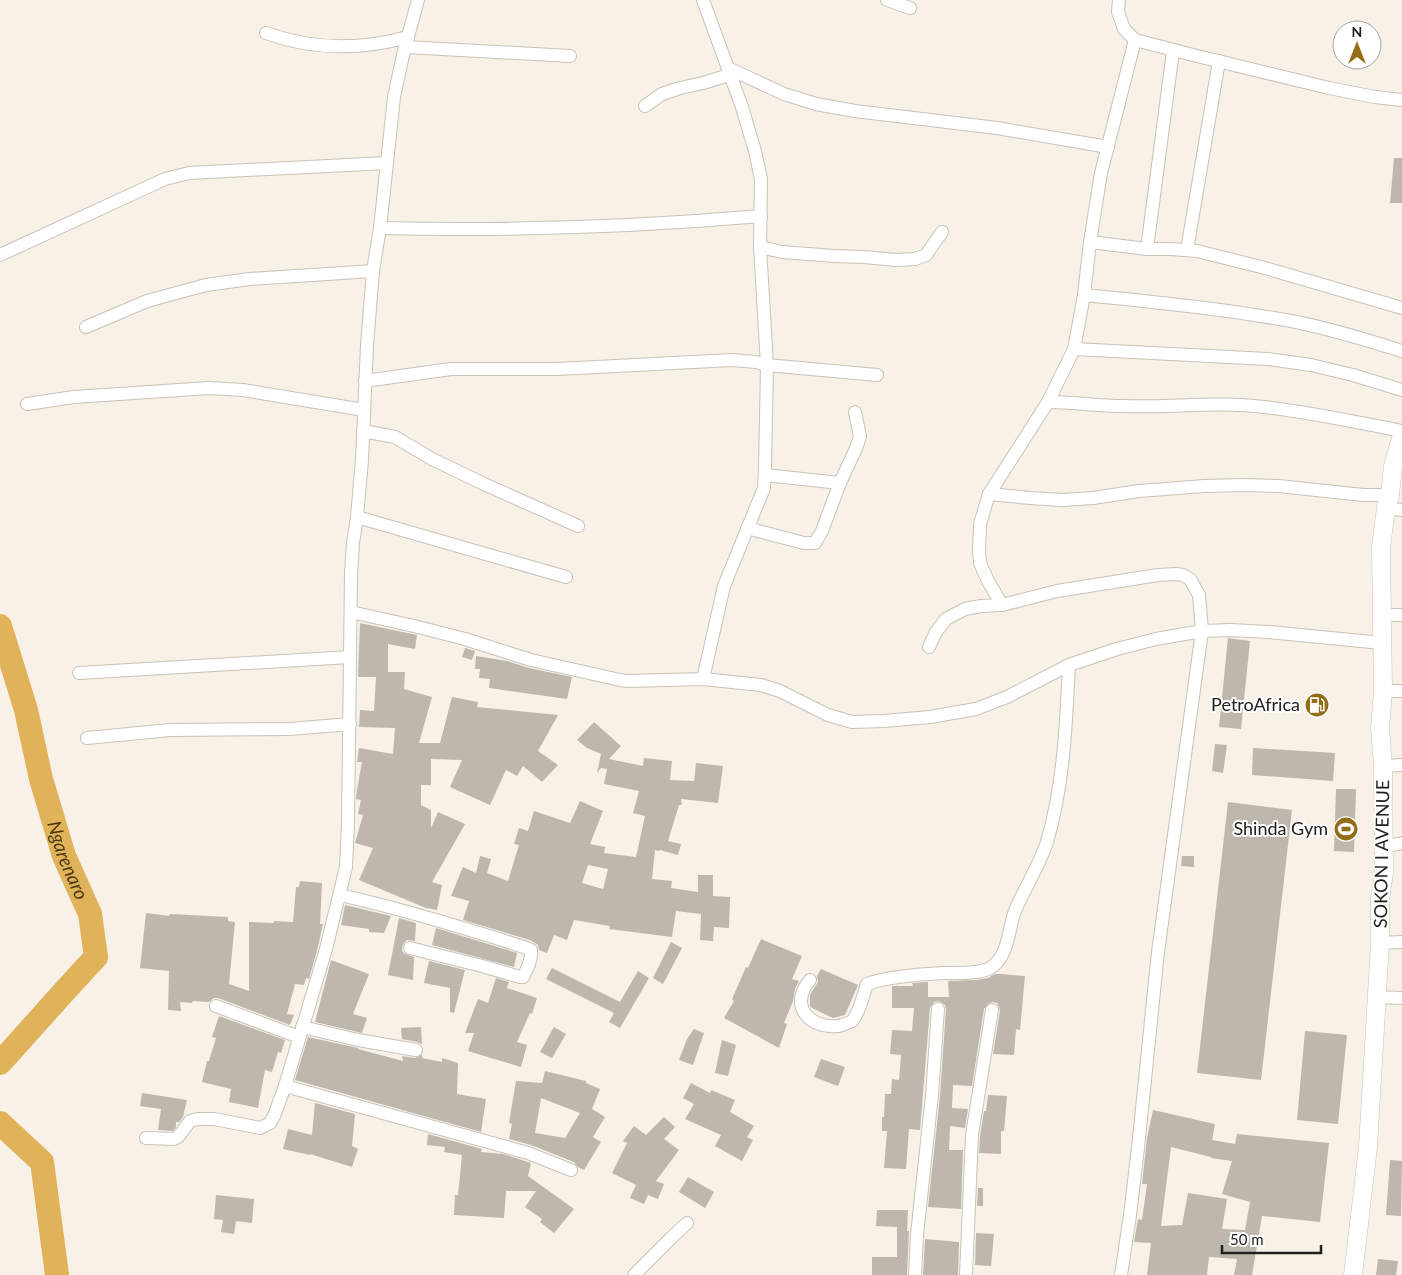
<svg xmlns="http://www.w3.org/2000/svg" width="1402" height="1275" viewBox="0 0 1402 1275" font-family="Lato,sans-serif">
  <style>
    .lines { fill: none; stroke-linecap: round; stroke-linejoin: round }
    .river { stroke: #e0b35b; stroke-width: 24 }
    .building { fill: #bdb7ae; fill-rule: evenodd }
    .street-casing { stroke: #c8c2b9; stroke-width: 14 }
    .secondary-casing { stroke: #c8c2b9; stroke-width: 19 }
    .street { stroke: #fff; stroke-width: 12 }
    .secondary { stroke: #fff; stroke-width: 18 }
    .labels { text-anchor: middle; stroke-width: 4; stroke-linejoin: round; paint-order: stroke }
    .poi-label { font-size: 18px; fill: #22201c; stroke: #fff; text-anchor: end }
    .street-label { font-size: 18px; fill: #22201c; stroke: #fff }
    .water-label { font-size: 19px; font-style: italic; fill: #4a3712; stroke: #fff }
  </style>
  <rect width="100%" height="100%" fill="#f7f1e7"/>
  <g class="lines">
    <!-- river -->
    <g class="river">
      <path id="s1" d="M 0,626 L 26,710 L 41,779 L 64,856 L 90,914 L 96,957 C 63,992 32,1028 0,1063"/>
      <polyline points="0,1123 42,1162 57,1275"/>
    </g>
  </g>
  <!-- building -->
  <g class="building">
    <polygon points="1394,158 1402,158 1402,203 1390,203"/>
    <polygon points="360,623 417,635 415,649 388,644 388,672 405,672 404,689 432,697 419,743 440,743 452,697 478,702 477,707 558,715 538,751 558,765 542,782 523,766 517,776 506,770 490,805 450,787 462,760 431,759 431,785 421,785 421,805 431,810 431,828 438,812 465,824 432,882 442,885 437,910 426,908 359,880 373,848 355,843 363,815 358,814 361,800 356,799 357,790 362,762 357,762 359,748 393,754 395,728 359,727 360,710 374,711 376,677 358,677"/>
    <polygon points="1228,638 1250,641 1241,729 1219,727"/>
    <polygon points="465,648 475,651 472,660 462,657"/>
    <polygon points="476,656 507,661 529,668 572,677 567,699 489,688 490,679 479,678 480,669 475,669"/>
    <path d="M 594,722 L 621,746 L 609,759 L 643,766 L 644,758 L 672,761 L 670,780 L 694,781 L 696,763 L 723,766 L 718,803 L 681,799 L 682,805 L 679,805 L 668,841 L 681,844 L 678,855 L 660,850 L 659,851 L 655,850 L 652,879 L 672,881 L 671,888 L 698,892 L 698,875 L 713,875 L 713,896 L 730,897 L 729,928 L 714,927 L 713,941 L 700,940 L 701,914 L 676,911 L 672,937 L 609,929 L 610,926 L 574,920 L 567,940 L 554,935 L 547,953 L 539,950 L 538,945 L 530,940 L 463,920 L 469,901 L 451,896 L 463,867 L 476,873 L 480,856 L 491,859 L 487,873 L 508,881 L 519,845 L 514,844 L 519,828 L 528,831 L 534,811 L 570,823 L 580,801 L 603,811 L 590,844 L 605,847 L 604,853 L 636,857 L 645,816 L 633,813 L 639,791 L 604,784 L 607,769 L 601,768 L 597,773 L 601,754 L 587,748 L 577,740 ZM 588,865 L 608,869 L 603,889 L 582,883 Z"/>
    <polygon points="1215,744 1227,745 1223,773 1212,771"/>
    <polygon points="1253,748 1335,753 1333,781 1252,775"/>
    <polygon points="1336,789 1356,789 1354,852 1334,851"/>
    <polygon points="1228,802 1292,810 1261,1080 1197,1073"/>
    <polygon points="1182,856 1194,856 1194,867 1181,866"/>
    <polygon points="300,881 322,883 320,924 323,924 318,947 309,979 306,978 304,985 295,984 287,1014 294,1015 290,1025 218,998 214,998 209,1002 193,1001 192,1003 180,1002 181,1011 168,1010 169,971 140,968 146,913 169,916 170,914 228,917 228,921 235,922 229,984 249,991 249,922 274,923 274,921 293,922 296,887 299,887"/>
    <polygon points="345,905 391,916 384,933 369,932 369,929 341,925"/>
    <polygon points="399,918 416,923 415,941 407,940 404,943 402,947 402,951 405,954 414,957 413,980 388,975"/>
    <polygon points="436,928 517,953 514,967 432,945"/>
    <polygon points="761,939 802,956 792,979 799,981 795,989 793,1001 784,1023 787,1024 779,1048 724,1018 734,1001 732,999 746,967 748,968"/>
    <polygon points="671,942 682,948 663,984 653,978"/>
    <polygon points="331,960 369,974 353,1014 367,1018 362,1033 315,1022"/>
    <polygon points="429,961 465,970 454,1013 450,1012 450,988 424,983"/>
    <polygon points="552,968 620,1002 638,971 649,978 620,1028 609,1022 614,1013 546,979"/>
    <polygon points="821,969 858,985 845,1015 833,1018 812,1008 810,1006 810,995 818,982 817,976"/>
    <polygon points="995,974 1001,974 1025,976 1020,1030 1016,1029 1014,1055 993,1054 1000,1011 999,1007 997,1003 993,1002 989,1003 984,1009 972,1086 953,1085 952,1108 968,1109 965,1128 950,1126 949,1150 963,1150 961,1209 928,1207 940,1096 946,1009 945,1005 939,1001 934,1002 930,1008 920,1130 909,1129 906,1169 884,1168 887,1131 882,1131 882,1117 884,1117 885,1094 891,1094 892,1079 899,1080 901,1055 890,1054 892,1030 912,1031 914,1008 892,1008 892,986 913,986 912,983 928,982 928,997 949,997 948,981 976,980 988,978"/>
    <polygon points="496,978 509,982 507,988 537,998 532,1014 530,1013 517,1042 527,1045 521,1067 468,1051 474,1033 465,1033 478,999 488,1003"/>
    <polygon points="219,1016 285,1040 281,1053 278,1052 272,1072 265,1070 258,1108 229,1102 231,1089 202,1082 207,1061 209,1061 216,1038 212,1037"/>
    <polygon points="421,1027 422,1044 417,1042 402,1039 401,1028"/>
    <polygon points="554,1027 566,1034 552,1058 540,1052"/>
    <polygon points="694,1029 704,1033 693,1065 679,1060 687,1039"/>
    <polygon points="1305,1031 1347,1035 1338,1124 1297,1120"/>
    <polygon points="308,1037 358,1048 358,1049 403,1061 402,1056 415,1058 422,1055 422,1058 442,1062 442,1058 458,1063 457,1094 486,1099 481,1132 295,1080"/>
    <polygon points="722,1040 736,1045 728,1076 715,1073"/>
    <polygon points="821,1059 845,1067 838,1086 814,1077"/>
    <path d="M 545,1071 L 586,1081 L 586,1083 L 600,1089 L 592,1109 L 605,1117 L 593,1137 L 601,1142 L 584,1170 L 578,1167 L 574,1162 L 531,1145 L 509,1139 L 512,1124 L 509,1123 L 516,1081 L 542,1083 ZM 541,1098 L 580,1113 L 565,1138 L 535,1133 Z"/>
    <polygon points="691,1083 710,1093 711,1090 735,1100 730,1112 754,1126 747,1137 753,1140 742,1161 715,1146 721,1135 685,1119 694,1104 683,1098"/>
    <polygon points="142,1093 187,1100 183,1117 179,1122 176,1122 176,1127 173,1131 158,1130 161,1109 140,1106"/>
    <polygon points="988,1095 1007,1096 1004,1131 1001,1131 1001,1154 979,1153 980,1136 984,1111 986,1111"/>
    <polygon points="315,1103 355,1114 352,1146 358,1149 352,1167 310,1154 310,1155 283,1149 288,1129 312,1135"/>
    <path d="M 1153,1110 L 1215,1124 L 1212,1140 L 1235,1144 L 1237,1134 L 1329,1143 L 1320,1222 L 1262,1216 L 1252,1275 L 1234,1275 L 1237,1259 L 1209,1257 L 1207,1275 L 1147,1275 L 1151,1243 L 1134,1242 L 1138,1219 L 1142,1220 L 1147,1184 L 1142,1184 L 1147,1138 ZM 1171,1147 L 1211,1157 L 1211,1158 L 1232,1161 L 1222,1194 L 1250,1202 L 1245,1230 L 1222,1229 L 1227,1199 L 1188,1193 L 1182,1225 L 1161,1226 Z"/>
    <polygon points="664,1117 675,1127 664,1139 679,1150 656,1181 664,1184 658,1199 648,1195 644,1204 630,1198 636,1185 612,1173 627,1143 623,1141 634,1126 646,1135"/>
    <polygon points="428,1134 482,1149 481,1152 503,1154 531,1163 528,1176 574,1209 554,1233 540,1222 542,1219 525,1207 536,1191 506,1191 504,1218 454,1215 455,1195 458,1195 462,1155 444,1152 445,1147 427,1145"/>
    <polygon points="1390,1160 1402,1161 1401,1216 1386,1215"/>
    <polygon points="688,1177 714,1192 705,1208 679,1192"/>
    <polygon points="978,1188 983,1188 983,1206 977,1206"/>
    <polygon points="216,1195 254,1199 252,1223 236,1221 234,1234 221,1232 223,1220 214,1219"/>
    <polygon points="877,1210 908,1210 907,1231 909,1231 907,1275 872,1275 872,1257 897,1257 897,1227 876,1226"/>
    <polygon points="976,1233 994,1234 991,1266 975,1265"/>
    <polygon points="925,1239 959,1242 958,1275 923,1275"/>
    <polygon points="1378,1259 1398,1261 1396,1275 1376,1275"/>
  </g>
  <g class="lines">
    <defs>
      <g id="street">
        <polyline points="703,0 742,107 755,151 761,179 760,247 767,365 765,468 764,488 724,586 703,679"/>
        <polyline points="887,0 910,8"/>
        <polyline points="1119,0 1118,12 1124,29 1135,40 1197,56 1329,88 1375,97 1402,100"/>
        <path d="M 266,33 C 313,50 361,50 408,37"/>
        <polyline points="406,47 570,56"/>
        <polyline points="728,68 784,94 816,104 855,111 997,128 1108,147"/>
        <polyline points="645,106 662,94 680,88 703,83 729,75"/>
        <path d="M 380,228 C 507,231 634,227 761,216"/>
        <polyline points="1090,242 1147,249 1171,249 1197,251 1265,268 1402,308"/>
        <polyline points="760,247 782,252 834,256 863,257 897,260 915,259 926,255 942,232"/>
        <polyline points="1147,249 1173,51"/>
        <polyline points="1187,250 1219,61"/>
        <polyline points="0,255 165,179 189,173 386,163"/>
        <path d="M 1084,295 C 1155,302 1226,309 1296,322 C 1332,329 1367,340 1402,351"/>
        <polyline points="86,327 147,301 206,285 249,279 373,271"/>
        <polyline points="1074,349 1268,359 1311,365 1353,375 1402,390"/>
        <polyline points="365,381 451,369 557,369 732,360 756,362 767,365 877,375"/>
        <path d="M 1048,402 C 1073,402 1098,406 1124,406 C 1170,408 1217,401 1264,407 C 1310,412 1356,422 1402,431"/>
        <polyline points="27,404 74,397 209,388 243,390 364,410"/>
        <polyline points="363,431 395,437 432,459 484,484 578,526"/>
        <polyline points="765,475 840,483"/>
        <polyline points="989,494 1030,498 1062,500 1093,498 1139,491 1204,486 1242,485 1279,486 1363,495 1390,495"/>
        <polyline points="1386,508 1402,510"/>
        <polyline points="357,517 566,577"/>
        <polyline points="747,528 804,543 815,543 822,531 840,483 857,446 860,436 855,412"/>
        <polyline points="1002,605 988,581 980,563 979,551 980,524 989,494 1048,402 1074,349 1084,295 1090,242 1101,173 1135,40"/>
        <polyline points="351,612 414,626 465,639 531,660 620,680 628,681 703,679 761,685 780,691 828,715 852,722 884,721 930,717 976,709 1007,697 1069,665 1117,649 1156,639 1202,631 1230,630 1269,632 1382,643"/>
        <polyline points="1381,615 1402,615"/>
        <polyline points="929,647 936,632 946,619 965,609 981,606 1002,605 1057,591 1158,575 1176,574 1183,575 1190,579 1199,595 1202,631 1158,952 1138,1148 1130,1215 1121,1275"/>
        <polyline points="79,673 350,657"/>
        <polyline points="1383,691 1402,691"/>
        <polyline points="87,738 170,730 290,729 350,724"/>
        <polyline points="1383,766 1402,765"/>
        <polyline points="1384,847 1402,843"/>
        <path d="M 340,895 C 403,909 465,928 527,948 L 531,950 C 532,958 527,970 523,977 L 520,977 L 482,966 L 410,948"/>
        <polyline points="1380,943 1402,942"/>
        <path d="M 810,980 C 805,986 801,992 801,1001 C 801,1022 829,1031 845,1024 C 846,1024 852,1021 852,1021 C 859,1014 864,993 867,984 C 890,976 921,974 945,973 C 957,973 980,974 990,968 C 1009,957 1008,929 1015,911 C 1025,887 1039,866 1047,842 C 1064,784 1066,724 1069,665"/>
        <polyline points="1376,997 1402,998"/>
        <polyline points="216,1006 299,1037"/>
        <polyline points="302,1027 358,1040 416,1050"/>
        <polyline points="285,1086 528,1153 571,1170"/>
        <polyline points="146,1138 174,1139 178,1137 190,1121 198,1119 214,1119 260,1128 270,1123 274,1116 285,1086 326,949 346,867 348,824 351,574 353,543 357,517 362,460 367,345 373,271 380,228 394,97 403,55 418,0"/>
        <polyline points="634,1275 671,1238 687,1223"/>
        <polyline points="915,1275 917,1235 932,1095 938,1009"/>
        <polyline points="966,1275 972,1135 992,1010"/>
      </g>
      <polyline id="secondary" points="1353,1275 1368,1147 1380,943 1380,899 1384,873 1383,766 1380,728 1383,691 1381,547 1386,508 1390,495 1393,466 1402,435"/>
    </defs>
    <!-- street casing -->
    <use href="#street" class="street-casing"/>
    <!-- secondary casing -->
    <use href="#secondary" class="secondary-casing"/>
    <!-- street -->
    <use href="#street" class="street"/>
    <!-- secondary -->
    <use href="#secondary" class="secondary"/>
  </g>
  <!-- icons -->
  <defs>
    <symbol id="fuel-disc" viewBox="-11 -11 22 22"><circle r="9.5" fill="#936d16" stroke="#fff"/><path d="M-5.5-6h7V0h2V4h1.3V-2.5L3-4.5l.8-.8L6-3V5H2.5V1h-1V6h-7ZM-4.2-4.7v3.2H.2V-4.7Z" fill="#fff"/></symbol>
    <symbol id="stadium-disc" viewBox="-11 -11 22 22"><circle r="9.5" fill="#936d16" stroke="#fff"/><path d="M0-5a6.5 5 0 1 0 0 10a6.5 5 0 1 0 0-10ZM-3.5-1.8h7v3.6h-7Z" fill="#fff"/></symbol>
  </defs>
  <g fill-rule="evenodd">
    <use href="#fuel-disc" x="1303" y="691" width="28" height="28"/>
    <use href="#stadium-disc" x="1332" y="815" width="28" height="28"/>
  </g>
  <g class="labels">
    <!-- poi labels -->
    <g class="poi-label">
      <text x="1300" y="711">PetroAfrica</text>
      <text x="1328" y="835">Shinda Gym</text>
    </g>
    <!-- street labels -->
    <g class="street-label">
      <text transform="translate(1382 854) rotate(-89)" y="6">SOKON I AVENUE</text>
    </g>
    <!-- water labels -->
    <g class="water-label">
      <text dy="7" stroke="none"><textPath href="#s1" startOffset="244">Ngarenaro</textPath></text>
    </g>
  </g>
  <!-- north arrow -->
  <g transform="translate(1357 45)"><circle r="24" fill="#ffffff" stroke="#a7a6a4"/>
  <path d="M0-4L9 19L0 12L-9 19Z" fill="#936d16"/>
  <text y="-8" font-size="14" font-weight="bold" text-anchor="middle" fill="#22201c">N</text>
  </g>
  <!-- scale -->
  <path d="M1222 1245v8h99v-8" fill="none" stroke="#22201c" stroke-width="2.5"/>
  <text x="1230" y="1245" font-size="15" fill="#22201c" stroke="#ffffff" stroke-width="4" paint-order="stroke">50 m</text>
</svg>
